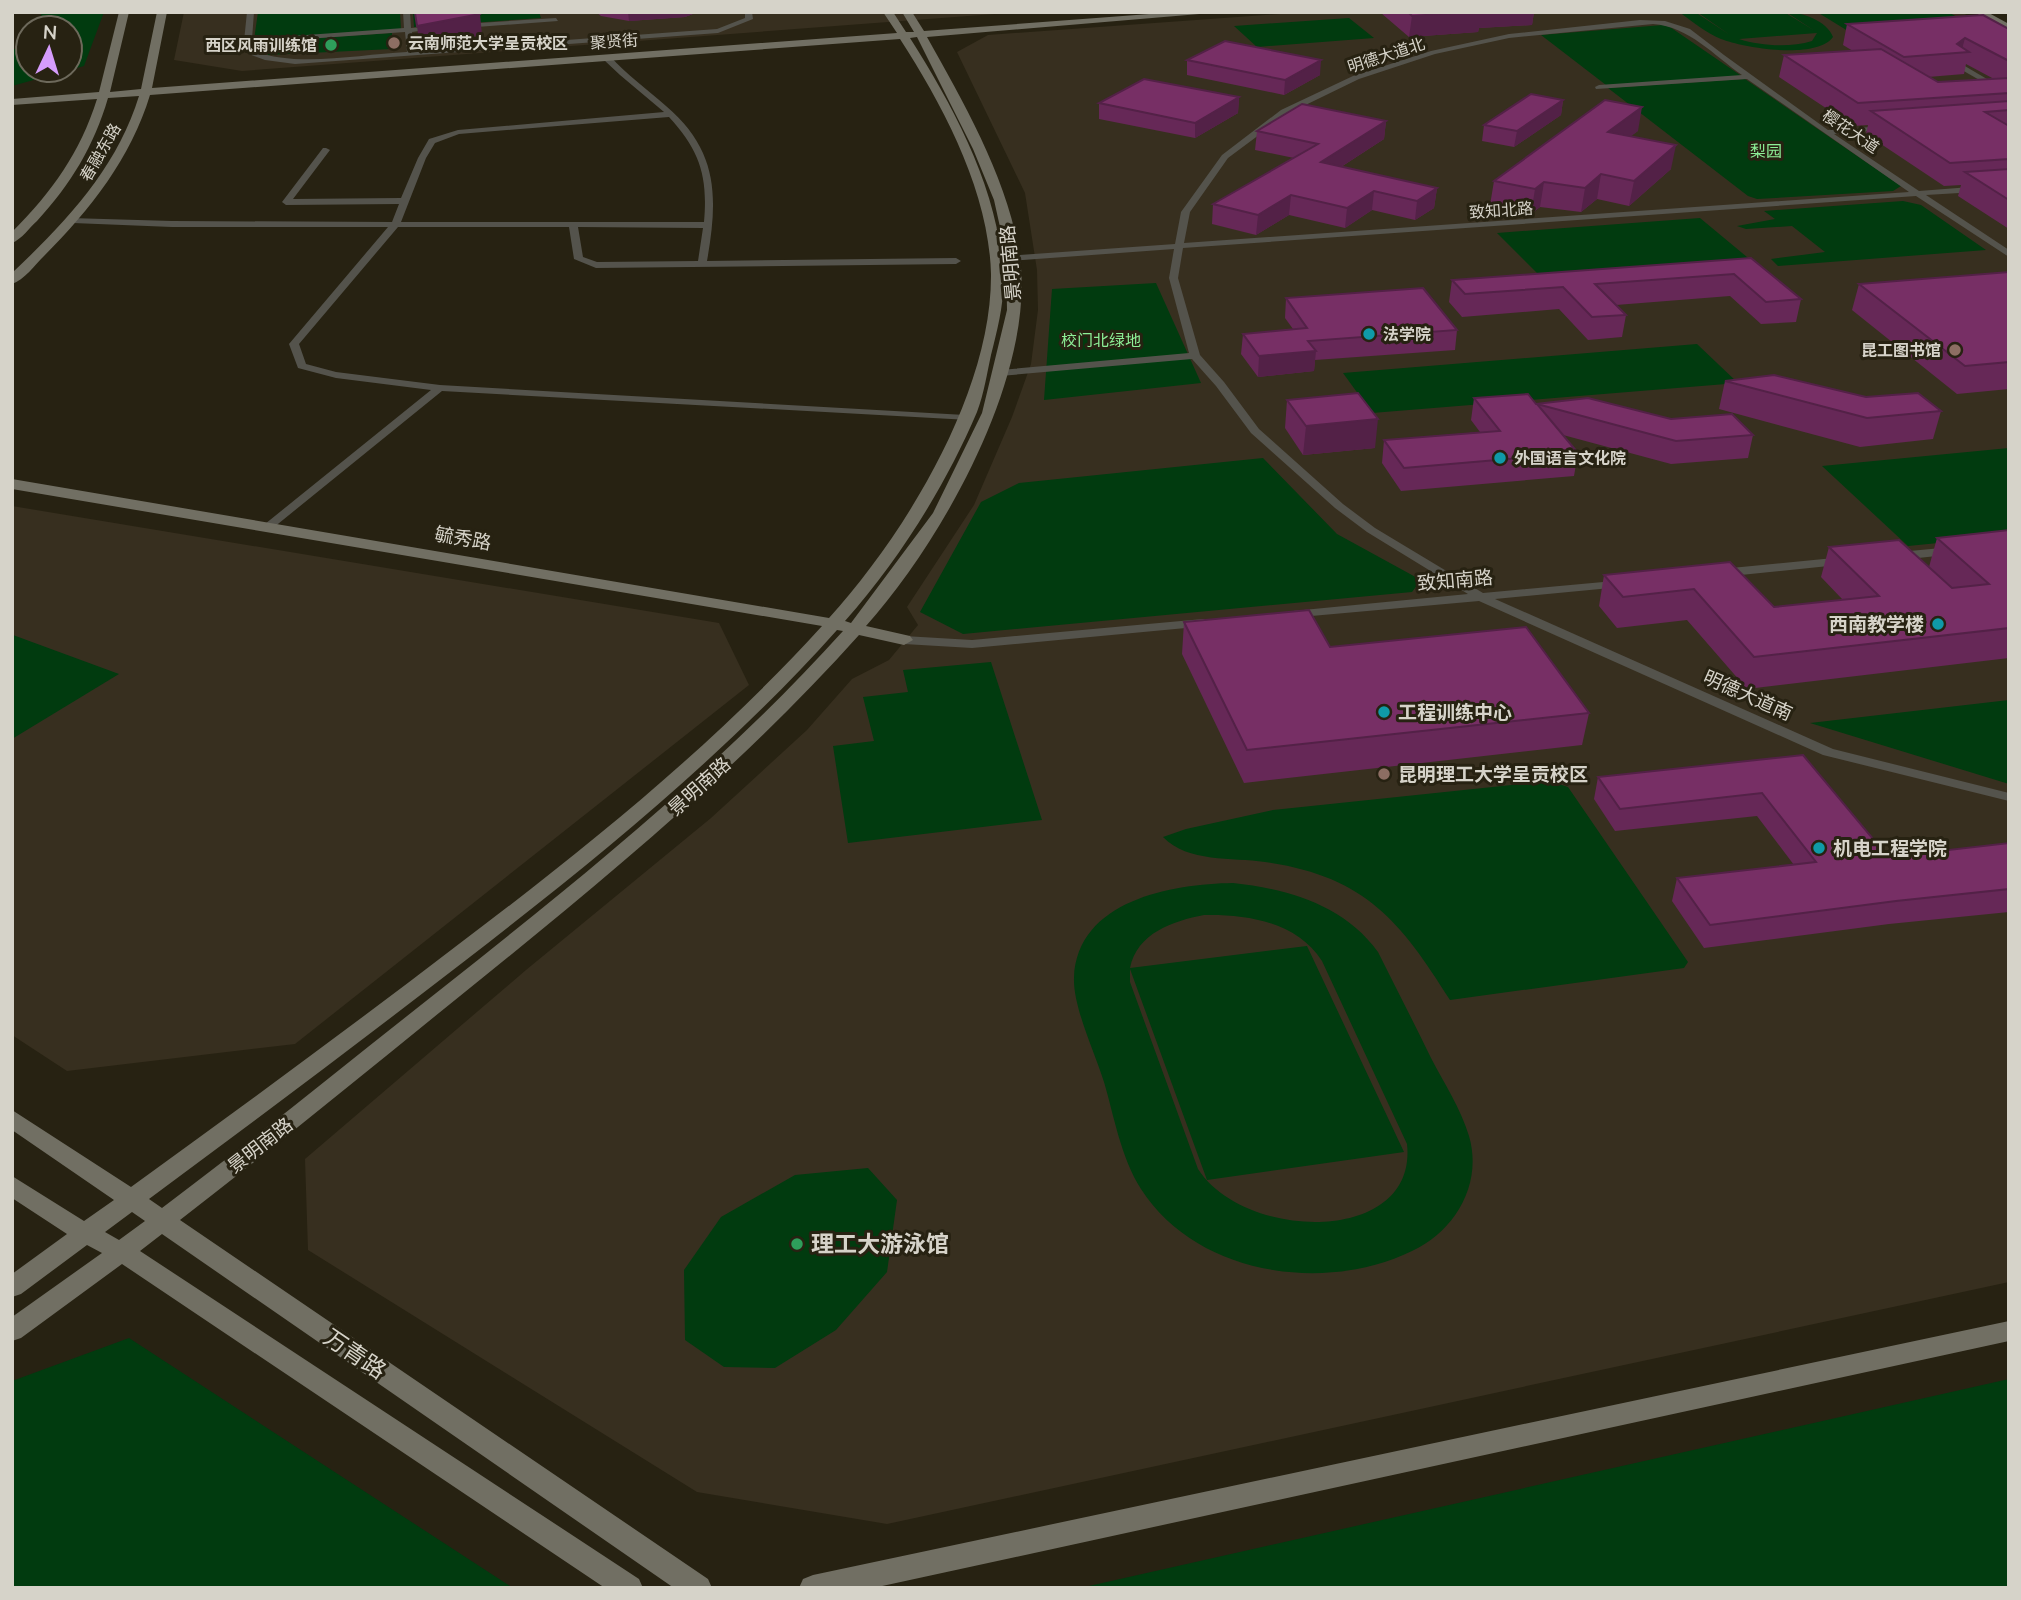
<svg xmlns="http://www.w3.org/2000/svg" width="2021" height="1600" viewBox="0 0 2021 1600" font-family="'Nunito Sans','Noto Sans SC',sans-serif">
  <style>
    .education { fill: #372f1f }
    .green { fill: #013b0f; fill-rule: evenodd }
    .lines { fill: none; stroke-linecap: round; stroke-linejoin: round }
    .street { fill: #54534c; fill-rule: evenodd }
    .secondary { fill: #716f63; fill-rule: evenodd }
    .wall { fill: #662857; fill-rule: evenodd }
    .shaded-wall { fill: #532147 }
    .building { fill: #772f65; stroke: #532147; stroke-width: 2 }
    .education-dot { fill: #8d6e63; stroke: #272212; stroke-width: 2.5 }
    .leisure-dot { fill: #2e9e5b; stroke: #272212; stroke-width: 2.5 }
    .culture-dot { fill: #0f9aa8; stroke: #272212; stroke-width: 2.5 }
    .labels { text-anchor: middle; stroke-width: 6; stroke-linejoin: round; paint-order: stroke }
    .far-street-label { font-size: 16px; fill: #d6d3c9; stroke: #272212 }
    .far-poi-label { font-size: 16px; font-weight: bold; fill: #d6d3c9; stroke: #272212; text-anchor: start }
    .far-park-label { font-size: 16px; fill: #8def97; stroke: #272212 }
    .street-label { font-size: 19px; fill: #d6d3c9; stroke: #272212 }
    .poi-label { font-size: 19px; font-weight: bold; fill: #d6d3c9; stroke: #272212; text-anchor: start }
    .near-poi-label { font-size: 23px; font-weight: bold; fill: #d6d3c9; stroke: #272212; text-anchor: start }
    .near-street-label { font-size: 23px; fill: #d6d3c9; stroke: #272212 }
  </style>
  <rect width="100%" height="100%" fill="#272212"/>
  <!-- education -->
  <g class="education">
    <polygon points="184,12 1021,12 242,71 174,60"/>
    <polygon points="1307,12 1961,12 2009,38 2009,1282 887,1524 697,1492 308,1250 305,1159 526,970 711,818 807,730 852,679 889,660 918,625 907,607 974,505 1012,417 1031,364 1038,310 1037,270 1025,193 957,52 988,35"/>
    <polygon points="12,506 719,623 749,685 295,1044 67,1071 12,1035"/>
  </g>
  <!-- green -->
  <g class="green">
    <polygon points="42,12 104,12 84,66 12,86 12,50 28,44 28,70 70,70 70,28 37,28"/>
    <polygon points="258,12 400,12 401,30 254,40"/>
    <polygon points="413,12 539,12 541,18 414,27"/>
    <path d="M 1679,12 L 1695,12 L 1730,35 L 1697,12 L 1784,12 L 1815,31 L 1786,12 C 1802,12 1827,21 1833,37 C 1816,60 1744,48 1721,39 C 1706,33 1692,21 1679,12 ZM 1817,33 L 1812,41 C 1790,48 1761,46 1739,39 Z"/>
    <polygon points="1817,12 1948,12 1983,31 1861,39"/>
    <polygon points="1349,18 1374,38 1257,47 1234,26"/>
    <polygon points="1663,25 1670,27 1743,77 1606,85 1541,35"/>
    <polygon points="392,33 392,49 268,55 270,41"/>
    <polygon points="1745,79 1901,186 1893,191 1757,199 1748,196 1608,88"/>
    <polygon points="1903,201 1921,205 1986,250 1778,266 1771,259 1825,252 1792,226 1746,229 1737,226 1775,219 1764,211"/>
    <polygon points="1700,218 1759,267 1547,283 1497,233"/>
    <polygon points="1156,283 1201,383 1044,400 1052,289"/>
    <polygon points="1697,344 1738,383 1372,413 1343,373"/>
    <polygon points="2009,448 2009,536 1908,546 1822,466"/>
    <polygon points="1263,458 1337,534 1421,580 1412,592 963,634 920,612 981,502 1019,483"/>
    <polygon points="12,635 13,635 119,674 12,739"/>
    <polygon points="991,662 1042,820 848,843 833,746 874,741 863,697 908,692 903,670"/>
    <polygon points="2009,700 2009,784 1810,723"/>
    <path d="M 1550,781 L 1568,787 L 1688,962 L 1684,968 L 1450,1000 C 1400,920 1364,876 1265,862 C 1232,857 1188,863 1163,837 L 1186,829 L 1273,810 Z"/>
    <path d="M 1233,883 C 1288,889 1344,905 1378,952 C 1396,988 1414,1023 1431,1058 C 1444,1083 1461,1109 1469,1136 C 1483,1184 1455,1231 1412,1251 C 1324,1294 1196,1275 1141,1189 C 1121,1158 1114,1116 1104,1082 C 1095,1053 1073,1007 1074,978 C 1077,900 1172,884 1233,883 ZM 1204,915 C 1247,914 1297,922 1322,961 L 1407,1144 C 1418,1245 1245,1242 1198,1169 L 1130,982 L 1130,969 L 1207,1180 L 1404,1152 L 1307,946 L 1130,968 C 1137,933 1173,921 1204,915 Z"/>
    <polygon points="868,1168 897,1200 887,1272 836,1330 775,1368 724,1367 685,1340 684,1270 721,1217 795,1175"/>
    <polygon points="129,1338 513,1588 12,1588 12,1381"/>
    <polygon points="2009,1379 2009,1588 1080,1588"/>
  </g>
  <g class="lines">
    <!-- street -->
    <g class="street">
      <path d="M 247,12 L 254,12 L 252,39 L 404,28 L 403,12 L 410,12 L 411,28 L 436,26 L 440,28 L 412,32 L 414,51 L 717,29 L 745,18 L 745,12 L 752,12 L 753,19 L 718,33 L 295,64 L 265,60 L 249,54 L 244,41 ZM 405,32 L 407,52 C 361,54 297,68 255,51 L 252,43 Z"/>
      <polygon points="556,18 558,21 463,28 459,26 463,24"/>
      <path d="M 1640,20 L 1665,21 L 1690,29 L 1724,55 L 1828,130 L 1886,126 L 1886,130 L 1883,130 L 1834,134 L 1919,191 L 2009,184 L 2009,190 L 1926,195 L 2009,250 L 2009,257 L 1916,196 L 1183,248 L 1178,278 L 1200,355 L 1224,382 L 1259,429 L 1343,504 L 1375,528 L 1483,593 L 1625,580 L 1627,583 L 1621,587 L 1495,599 L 1833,749 L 2009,793 L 2009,801 L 1823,755 L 1479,601 L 1289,618 L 1287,615 L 1293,611 L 1468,594 L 1367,532 L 1335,508 L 1251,433 L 1216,386 L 1192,359 L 1000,376 L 995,373 L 1000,370 L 1189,353 L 1169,278 L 1174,249 L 996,262 L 991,259 L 993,257 L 1175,244 L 1181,212 L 1222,155 L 1281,110 L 1353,76 L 1431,51 L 1509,34 ZM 1653,24 C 1690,27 1713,55 1742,75 L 1599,85 L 1595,87 L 1596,89 L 1747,79 L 1909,192 L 1184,243 L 1190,212 L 1228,158 L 1287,114 L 1359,79 L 1435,54 L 1509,38 Z"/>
      <path d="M 604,56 L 610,56 C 627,75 647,89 666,106 C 719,151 718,198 707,261 L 956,258 L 961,261 L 956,264 L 596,268 L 574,259 L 569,227 L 398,227 L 299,344 L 306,364 L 336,372 L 440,385 L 965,415 L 969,416 L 969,420 L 442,391 L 273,528 L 265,528 L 265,524 L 431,390 L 336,378 L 298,368 L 289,344 L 388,227 L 172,227 L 73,223 L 69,220 L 70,218 L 172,221 L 392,222 L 399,204 L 286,205 L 282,202 L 323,148 L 326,148 L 330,150 L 293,199 L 401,198 L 418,158 L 429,139 L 458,130 L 664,112 L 620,75 L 604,60 ZM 669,117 C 700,151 708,176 704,222 L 401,222 L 426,158 L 435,143 L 459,134 ZM 578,227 L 703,228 L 698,261 L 597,262 L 583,257 Z"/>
      <polygon points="1958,62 2009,92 2009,97 1955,66 1954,64"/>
      <polygon points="1952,547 1956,548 1956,554 1899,560 1893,556 1899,552"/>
      <polygon points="1844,557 1848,558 1848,564 1721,577 1715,573 1721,569"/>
      <polygon points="1203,619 1207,620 1209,623 1207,626 972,648 904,644 898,640 904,636 972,640"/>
    </g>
    <!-- secondary -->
    <g class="secondary">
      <path d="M 119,12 L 129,12 L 110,92 L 141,89 L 157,12 L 167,12 L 152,88 L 897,33 L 883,12 L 893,12 L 906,32 L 914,32 L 902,12 L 912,12 L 924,31 L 1176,12 L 1223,12 L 927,37 C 964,103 1006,176 1019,251 C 1039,370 943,540 866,626 L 910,636 L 913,640 L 904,645 L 859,635 C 738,770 600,883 460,996 C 367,1071 275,1147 180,1220 L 708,1579 L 712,1588 L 674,1588 L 162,1234 L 140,1251 L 639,1579 L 643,1588 L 605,1588 L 122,1264 L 21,1338 L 12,1341 L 12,1317 L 102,1253 L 87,1245 L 21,1294 L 12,1297 L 12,1274 L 67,1234 L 12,1198 L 12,1176 L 84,1221 L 114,1200 L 12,1130 L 12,1110 L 131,1187 C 240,1108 348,1029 455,947 C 585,849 712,747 822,626 L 12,489 L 12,479 L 829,618 C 906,533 992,392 991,274 C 989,192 944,107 900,39 L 150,95 C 131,158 90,210 44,256 C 35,265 24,280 12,284 L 12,273 C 66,222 117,168 139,96 L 108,98 C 94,146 71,184 37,221 C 29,228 22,239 12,243 L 12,232 C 52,192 80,153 97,99 L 12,105 L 12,99 L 99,92 ZM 917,37 L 973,149 L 994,200 L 1006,254 L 1007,310 L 982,413 L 933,513 L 851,623 L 845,621 C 899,560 945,487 977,412 C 984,394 987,373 991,355 C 998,327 1005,301 1003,272 C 998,189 954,107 910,38 ZM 837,630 L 843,631 C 723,764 585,875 445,986 C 351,1060 258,1136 162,1208 L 149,1199 C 255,1121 361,1041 466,960 C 598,858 726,754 837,630 ZM 132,1212 L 145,1221 L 119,1240 L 105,1232 Z"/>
      <polygon points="1974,12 1987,12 2009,24 2009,31"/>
      <polygon points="2009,1321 2009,1341 873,1588 799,1588 803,1579 813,1575"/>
    </g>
  </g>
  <!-- wall -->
  <g class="wall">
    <polygon points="596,12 698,12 685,17 629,21 601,16"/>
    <polygon points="1534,12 1532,25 1479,28 1478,32 1409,37 1381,13"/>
    <path d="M 1847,24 L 2009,29 L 2009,229 L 1958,196 L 1961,185 L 1944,186 L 1866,134 L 1868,125 L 1853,126 L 1779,77 L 1784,55 L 1853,51 L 1843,45 ZM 1966,64 L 1994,79 L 1938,82 L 1928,77 L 1964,74 Z"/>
    <polygon points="1187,60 1320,75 1284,95 1187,75"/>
    <polygon points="1239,97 1238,113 1195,138 1099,119 1099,103"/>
    <polygon points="1563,100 1561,115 1514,147 1482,141 1484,125"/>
    <polygon points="1386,121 1384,139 1341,167 1437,188 1434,208 1415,220 1372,210 1345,228 1289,215 1256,235 1212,224 1213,204 1294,158 1255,150 1257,131"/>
    <polygon points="1638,131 1630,136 1671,169 1629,206 1597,199 1581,212 1540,207 1531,214 1490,205 1494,181"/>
    <polygon points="1751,258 1801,299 1796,322 1761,324 1730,296 1616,305 1626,315 1622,337 1588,340 1559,309 1462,317 1449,302 1452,280"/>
    <polygon points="2009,272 2009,389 1957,394 1852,310 1859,284"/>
    <polygon points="1286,298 1457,330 1455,350 1315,360 1314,371 1258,377 1241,354 1243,334 1293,329 1285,318"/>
    <polygon points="1725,381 1866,397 1941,411 1933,439 1860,447 1719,409"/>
    <polygon points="1474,398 1536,404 1671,419 1753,435 1748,458 1671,464 1563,435 1578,453 1574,476 1401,491 1382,463 1384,440 1480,432 1471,420"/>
    <polygon points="1287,400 1375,448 1303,455 1285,428"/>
    <polygon points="2009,530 2009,658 1747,689 1687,620 1617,628 1599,606 1604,575 1730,562 1774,607 1843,600 1821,577 1829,547 1929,567 1937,538"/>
    <polygon points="1184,622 1330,647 1589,713 1582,745 1244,783 1182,654"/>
    <polygon points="1803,755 1888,857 2009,843 2009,912 1889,924 1704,948 1672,901 1677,878 1794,865 1757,816 1615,831 1594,799 1598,777"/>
  </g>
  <!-- shaded-wall -->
  <g class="shaded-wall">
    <polygon points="628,12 698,12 685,17 629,21"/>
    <polygon points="1465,12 1534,12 1532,25 1479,28 1478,32 1409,37 1412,16"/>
    <polygon points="480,14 482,35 420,48 417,26"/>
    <polygon points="1965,38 1961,53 1957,44"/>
    <polygon points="1321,60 1320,75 1284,95 1285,80"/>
    <polygon points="1239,97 1238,113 1195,138 1195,123"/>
    <polygon points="1563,100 1561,115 1514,147 1517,131"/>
    <polygon points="1642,107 1638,131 1605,156 1608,132"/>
    <polygon points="1386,121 1384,139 1319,181 1321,162"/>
    <polygon points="1676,145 1671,169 1629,206 1634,181"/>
    <polygon points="1601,174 1597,199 1581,212 1585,188"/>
    <polygon points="1544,182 1540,207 1531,214 1535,189"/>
    <polygon points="1437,188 1434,208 1415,220 1417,201"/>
    <polygon points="1374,191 1372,210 1345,228 1347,208"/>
    <polygon points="1291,195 1289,215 1256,235 1258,215"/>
    <polygon points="1316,351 1314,371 1258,377 1259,356"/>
    <polygon points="1378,419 1375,448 1303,455 1306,426"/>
  </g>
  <!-- building -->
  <g class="building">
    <polygon points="425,12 479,12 480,14 417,26 415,13"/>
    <polygon points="1408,12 1465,12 1412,16"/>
    <polygon points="1983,15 2009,29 2009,61 1965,38 1957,44 1969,52 1904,57 1847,24"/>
    <polygon points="1225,41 1321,60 1285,80 1187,60"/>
    <polygon points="1881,49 1938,82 2009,78 2009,93 1858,103 1784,55"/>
    <polygon points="1144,79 1239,97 1195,123 1099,103"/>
    <polygon points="1531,94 1563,100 1517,131 1484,125"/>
    <polygon points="1605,100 1642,107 1608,132 1676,145 1634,181 1601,174 1585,188 1544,182 1535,189 1494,181"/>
    <polygon points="2009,101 2009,110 1985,112 2009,126 2009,159 1950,163 1871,111"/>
    <polygon points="1302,104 1386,121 1321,162 1437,188 1417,201 1374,191 1347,208 1291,195 1258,215 1213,204 1318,144 1257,131"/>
    <polygon points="2009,169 2009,200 1965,172"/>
    <polygon points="1751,258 1801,299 1766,302 1734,274 1595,284 1626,315 1592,317 1563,287 1465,294 1452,280"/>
    <polygon points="2009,272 2009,362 1965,366 1859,284"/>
    <polygon points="1423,288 1457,330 1308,341 1316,351 1259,356 1243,334 1307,328 1286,298"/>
    <polygon points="1774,375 1866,397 1918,393 1941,411 1867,418 1725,381"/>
    <polygon points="1358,393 1378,419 1306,426 1287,400"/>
    <polygon points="1528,394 1536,404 1588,398 1671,419 1732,414 1753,435 1676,441 1537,404 1578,453 1404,468 1384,440 1500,431 1474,398"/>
    <polygon points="2009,530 2009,628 1754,657 1694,589 1623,597 1604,575 1730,562 1774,607 1879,596 1829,547 1899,540 1952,588 1989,584 1937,538"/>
    <polygon points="1309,610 1330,647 1526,627 1589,713 1247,750 1184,622"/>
    <polygon points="1803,755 1888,857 2009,843 2009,889 1896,901 1710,925 1677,878 1816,862 1762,793 1620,809 1598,777"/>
  </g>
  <!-- markers -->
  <g class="education-dot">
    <circle cx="394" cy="43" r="7"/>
    <circle cx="1955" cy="350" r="7"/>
    <circle cx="1384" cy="774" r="7"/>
  </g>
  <g class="leisure-dot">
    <circle cx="331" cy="45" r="7"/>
    <circle cx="797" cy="1244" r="7"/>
  </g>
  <g class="culture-dot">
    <circle cx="1369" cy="334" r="7"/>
    <circle cx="1500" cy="458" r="7"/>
    <circle cx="1938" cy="624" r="7"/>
    <circle cx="1384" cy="712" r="7"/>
    <circle cx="1819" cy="848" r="7"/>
  </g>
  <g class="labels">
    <!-- far-street labels -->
    <g class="far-street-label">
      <text transform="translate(614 41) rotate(-4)" y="6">聚贤街</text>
      <text transform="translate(1386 55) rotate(-18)" y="6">明德大道北</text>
      <text transform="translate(1851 131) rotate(34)" y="6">樱花大道</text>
      <text transform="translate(100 152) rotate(-60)" y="6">春融东路</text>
      <text transform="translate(1501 210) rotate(-4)" y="6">致知北路</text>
    </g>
    <!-- far-poi labels -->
    <g class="far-poi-label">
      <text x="408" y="49">云南师范大学呈贡校区</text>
      <text x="317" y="51" text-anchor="end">西区风雨训练馆</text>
      <text x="1383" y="340">法学院</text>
      <text x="1941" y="356" text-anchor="end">昆工图书馆</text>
      <text x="1514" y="464">外国语言文化院</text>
    </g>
    <!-- far-park labels -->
    <g class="far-park-label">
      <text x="1766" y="157">梨园</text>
      <text x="1101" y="346">校门北绿地</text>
    </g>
    <!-- street labels -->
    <g class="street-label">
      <text transform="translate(1010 263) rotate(-95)" y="7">景明南路</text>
      <text transform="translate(463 538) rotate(10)" y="7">毓秀路</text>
      <text transform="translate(1455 580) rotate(-5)" y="7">致知南路</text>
      <text transform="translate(1748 695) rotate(24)" y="7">明德大道南</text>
      <text transform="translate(699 786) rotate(-42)" y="7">景明南路</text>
      <text transform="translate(260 1145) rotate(-38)" y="7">景明南路</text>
    </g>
    <!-- poi labels -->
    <g class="poi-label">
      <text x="1924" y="631" text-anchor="end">西南教学楼</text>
      <text x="1398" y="719">工程训练中心</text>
      <text x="1398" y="781">昆明理工大学呈贡校区</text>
      <text x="1833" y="855">机电工程学院</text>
    </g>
    <!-- near-poi labels -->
    <g class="near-poi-label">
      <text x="811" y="1252">理工大游泳馆</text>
    </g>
    <!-- near-street labels -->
    <g class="near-street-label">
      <text transform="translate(355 1354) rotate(34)" y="8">万青路</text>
    </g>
  </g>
  <!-- border -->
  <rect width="2021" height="1600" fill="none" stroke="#d6d3c9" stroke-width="28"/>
  <!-- north arrow -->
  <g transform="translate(49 49) rotate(4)"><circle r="33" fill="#272212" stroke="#6d695b" stroke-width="2"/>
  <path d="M0-5L12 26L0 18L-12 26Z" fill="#d59cfb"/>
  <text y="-10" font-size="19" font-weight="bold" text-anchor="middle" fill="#d6d3c9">N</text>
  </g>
</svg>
